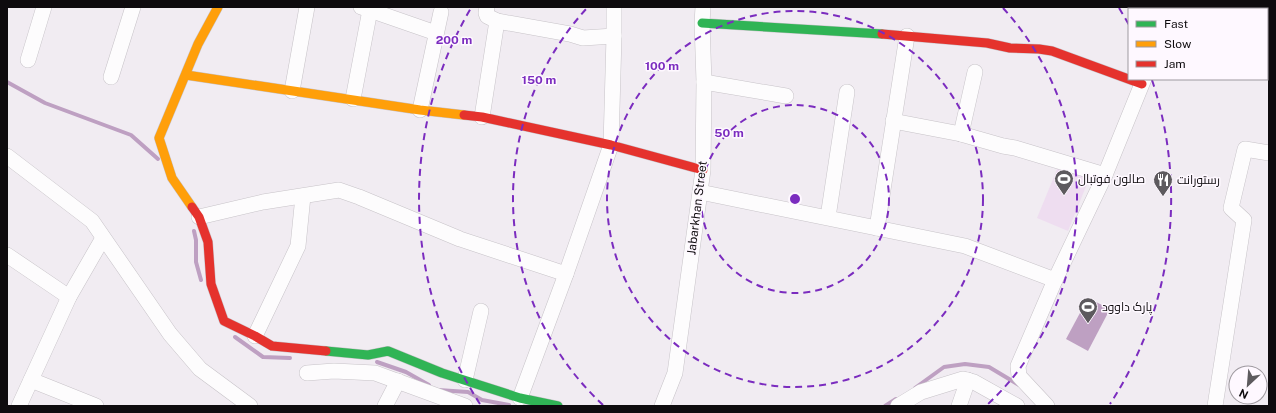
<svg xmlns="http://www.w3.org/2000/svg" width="1276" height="413" viewBox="0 0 1276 413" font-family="'Public Sans',Cairo,sans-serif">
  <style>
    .green { fill: #eeddf0 }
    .water { fill: #bea0c2 }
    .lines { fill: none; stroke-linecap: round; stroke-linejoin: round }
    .stream { stroke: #bea0c2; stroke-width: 4 }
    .street-casing { stroke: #c7c3c8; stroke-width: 16 }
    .fast-casing { stroke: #c7c3c8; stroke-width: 10 }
    .slow-casing { stroke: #c7c3c8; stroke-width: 10 }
    .jam-casing { stroke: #c7c3c8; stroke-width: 10 }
    .street { stroke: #fdfcfd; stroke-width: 15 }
    .fast { stroke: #30b455; stroke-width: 9 }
    .slow { stroke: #ff9f0a; stroke-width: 9 }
    .jam { stroke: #e5322d; stroke-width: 9 }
    .ring { fill: none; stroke: #7b2cbf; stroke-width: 2; stroke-dasharray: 7 5 }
    .labels { text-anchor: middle; stroke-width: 3; stroke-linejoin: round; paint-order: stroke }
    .poi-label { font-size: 12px; fill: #0e0b0e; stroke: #fef8ff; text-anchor: start }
    .street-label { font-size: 12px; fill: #0e0b0e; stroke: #fef8ff }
    .centre { fill: #7b2cbf; stroke: #fef8ff; stroke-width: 2 }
    .ring-label { font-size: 12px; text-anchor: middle; font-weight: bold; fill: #7b2cbf; stroke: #fef8ff; stroke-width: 3; stroke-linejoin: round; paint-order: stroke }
  </style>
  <rect width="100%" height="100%" fill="#f1ecf2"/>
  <!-- green -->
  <polygon class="green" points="1060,162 1091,174 1068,231 1037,218"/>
  <!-- water -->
  <polygon class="water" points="1088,298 1110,309 1088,351 1066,339"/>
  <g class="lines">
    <!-- stream -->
    <g class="stream">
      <polyline points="7,82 45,103 131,135 158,159"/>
      <polyline points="194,231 196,240 196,262 201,280"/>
      <polyline points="235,337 263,357 290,358"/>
      <polyline points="377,362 406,372 429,385"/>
      <polyline points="915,388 944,367 965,364 989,367 1019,385"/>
      <polyline points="438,390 468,392 482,400 509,405"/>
      <polyline points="885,406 896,399"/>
    </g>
    <defs>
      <g id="street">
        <polyline points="361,7 436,33"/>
        <polyline points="487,7 486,13 487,16 497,21 570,34 583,38 614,36"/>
        <polyline points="1163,9 1163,7"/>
        <polyline points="28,60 44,7"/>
        <polyline points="111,77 133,7"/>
        <polyline points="704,82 786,96"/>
        <polyline points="292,91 307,7"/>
        <polyline points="353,99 370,10"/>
        <polyline points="420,110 441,12"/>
        <polyline points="482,117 497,21"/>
        <polyline points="893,121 961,134 1003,146 1015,148 1105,175"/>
        <polyline points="961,134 975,72"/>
        <polyline points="7,156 92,221 170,334 200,369 250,406"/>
        <polyline points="700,192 965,246 1055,280"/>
        <polyline points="199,217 263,202 339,190 359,197 460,239 566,274"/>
        <polyline points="828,217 847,92"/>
        <polyline points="877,228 907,36"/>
        <polyline points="7,255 69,297"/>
        <polyline points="255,336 298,246 303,196"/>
        <polyline points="307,373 334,371 375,373 465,406"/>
        <polyline points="31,380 96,406"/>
        <polyline points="465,380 481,311"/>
        <polyline points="520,398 566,274 611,145 614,36 614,7"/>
        <polyline points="19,406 69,297 103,238"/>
        <polyline points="385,406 398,381"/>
        <polyline points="662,406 675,373 703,170 704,82 702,23 703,7"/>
        <polyline points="898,406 921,392 963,379 974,382 1017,406"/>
        <polyline points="959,406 968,380"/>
        <polyline points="1047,406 1019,376 1018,366 1055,280 1105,175 1144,79"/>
        <polyline points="1215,406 1244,220 1231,208 1245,149 1269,153"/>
      </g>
      <g id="fast">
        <polyline points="702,23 882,34"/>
        <polyline points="326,351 368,355 388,351 442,373 520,398 558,406"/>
      </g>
      <g id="slow">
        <polyline points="186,75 420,110 464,115"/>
        <polyline points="192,207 172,178 159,138 198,44 218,7"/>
      </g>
      <g id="jam">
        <polyline points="882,34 987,43 1010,48 1039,49 1052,51 1142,84"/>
        <polyline points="464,115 482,117 611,145 703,170"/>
        <polyline points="192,207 199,217 208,242 211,284 224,321 255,336 272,346 326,351"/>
      </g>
    </defs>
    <!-- street casing -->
    <use href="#street" class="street-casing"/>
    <!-- fast casing -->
    <use href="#fast" class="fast-casing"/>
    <!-- slow casing -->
    <use href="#slow" class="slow-casing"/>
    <!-- jam casing -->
    <use href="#jam" class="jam-casing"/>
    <!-- street -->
    <use href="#street" class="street"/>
    <!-- fast -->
    <use href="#fast" class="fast"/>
    <!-- slow -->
    <use href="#slow" class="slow"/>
    <!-- jam -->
    <use href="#jam" class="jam"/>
  </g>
  <!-- distance rings -->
  <g class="ring">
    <circle cx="795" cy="199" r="94"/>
    <circle cx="795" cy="199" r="188"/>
    <path d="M603 405A282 282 0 0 1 587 8M1003 8A282 282 0 0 1 987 405"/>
    <path d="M480 404A376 376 0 0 1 471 8M1119 8A376 376 0 0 1 1129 25M1152 80A376 376 0 0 1 1110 404"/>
  </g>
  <!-- icons -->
  <defs>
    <symbol id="stadium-pin" viewBox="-11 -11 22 30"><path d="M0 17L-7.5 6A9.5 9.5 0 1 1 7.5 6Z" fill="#5d5a5e" stroke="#fef8ff"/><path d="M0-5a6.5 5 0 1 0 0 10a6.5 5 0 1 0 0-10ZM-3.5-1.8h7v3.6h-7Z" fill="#fff"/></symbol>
    <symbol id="restaurant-pin" viewBox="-11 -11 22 30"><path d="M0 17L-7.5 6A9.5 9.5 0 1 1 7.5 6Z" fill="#5d5a5e" stroke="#fef8ff"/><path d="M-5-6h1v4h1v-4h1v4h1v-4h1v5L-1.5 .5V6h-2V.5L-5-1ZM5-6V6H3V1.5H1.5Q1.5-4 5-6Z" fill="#fff"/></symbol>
  </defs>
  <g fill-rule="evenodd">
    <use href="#stadium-pin" x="1053" y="168" width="22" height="30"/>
    <use href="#restaurant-pin" x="1152" y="169" width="22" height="30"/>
    <use href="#stadium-pin" x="1077" y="296" width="22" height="30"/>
  </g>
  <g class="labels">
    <!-- poi labels -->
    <g class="poi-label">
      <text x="1078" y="183">صالون فوتبال</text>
      <text x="1177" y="184">رستورانت</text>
      <text x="1102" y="311">پارک داوود</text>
    </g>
    <!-- street labels -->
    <g class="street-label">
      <text transform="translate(697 208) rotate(-83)" y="4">Jabarkhan Street</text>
    </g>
  </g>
  <circle cx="795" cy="199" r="6" class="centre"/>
  <g class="ring-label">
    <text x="454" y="44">200 m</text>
    <text x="662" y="70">100 m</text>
    <text x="539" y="84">150 m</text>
    <text x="729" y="137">50 m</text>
  </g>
  <!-- border -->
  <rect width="1276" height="413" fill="none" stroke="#0e0b0e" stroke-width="16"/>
  <!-- legend -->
  <rect x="1128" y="8" width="140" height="72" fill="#fef8ff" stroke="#9e999f"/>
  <rect x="1136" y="21" width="20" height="6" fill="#30b455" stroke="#9e999f"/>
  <text x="1164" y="28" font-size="12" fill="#0e0b0e">Fast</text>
  <rect x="1136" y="41" width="20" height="6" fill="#ff9f0a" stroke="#9e999f"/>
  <text x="1164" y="48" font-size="12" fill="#0e0b0e">Slow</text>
  <rect x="1136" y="61" width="20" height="6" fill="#e5322d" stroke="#9e999f"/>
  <text x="1164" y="68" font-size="12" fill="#0e0b0e">Jam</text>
  <!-- north arrow -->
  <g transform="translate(1248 385) rotate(206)"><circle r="19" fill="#fef8ff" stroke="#9e999f"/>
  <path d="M0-3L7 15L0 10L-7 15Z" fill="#5d5a5e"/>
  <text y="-6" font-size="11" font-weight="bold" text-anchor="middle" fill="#0e0b0e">N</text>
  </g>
</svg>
